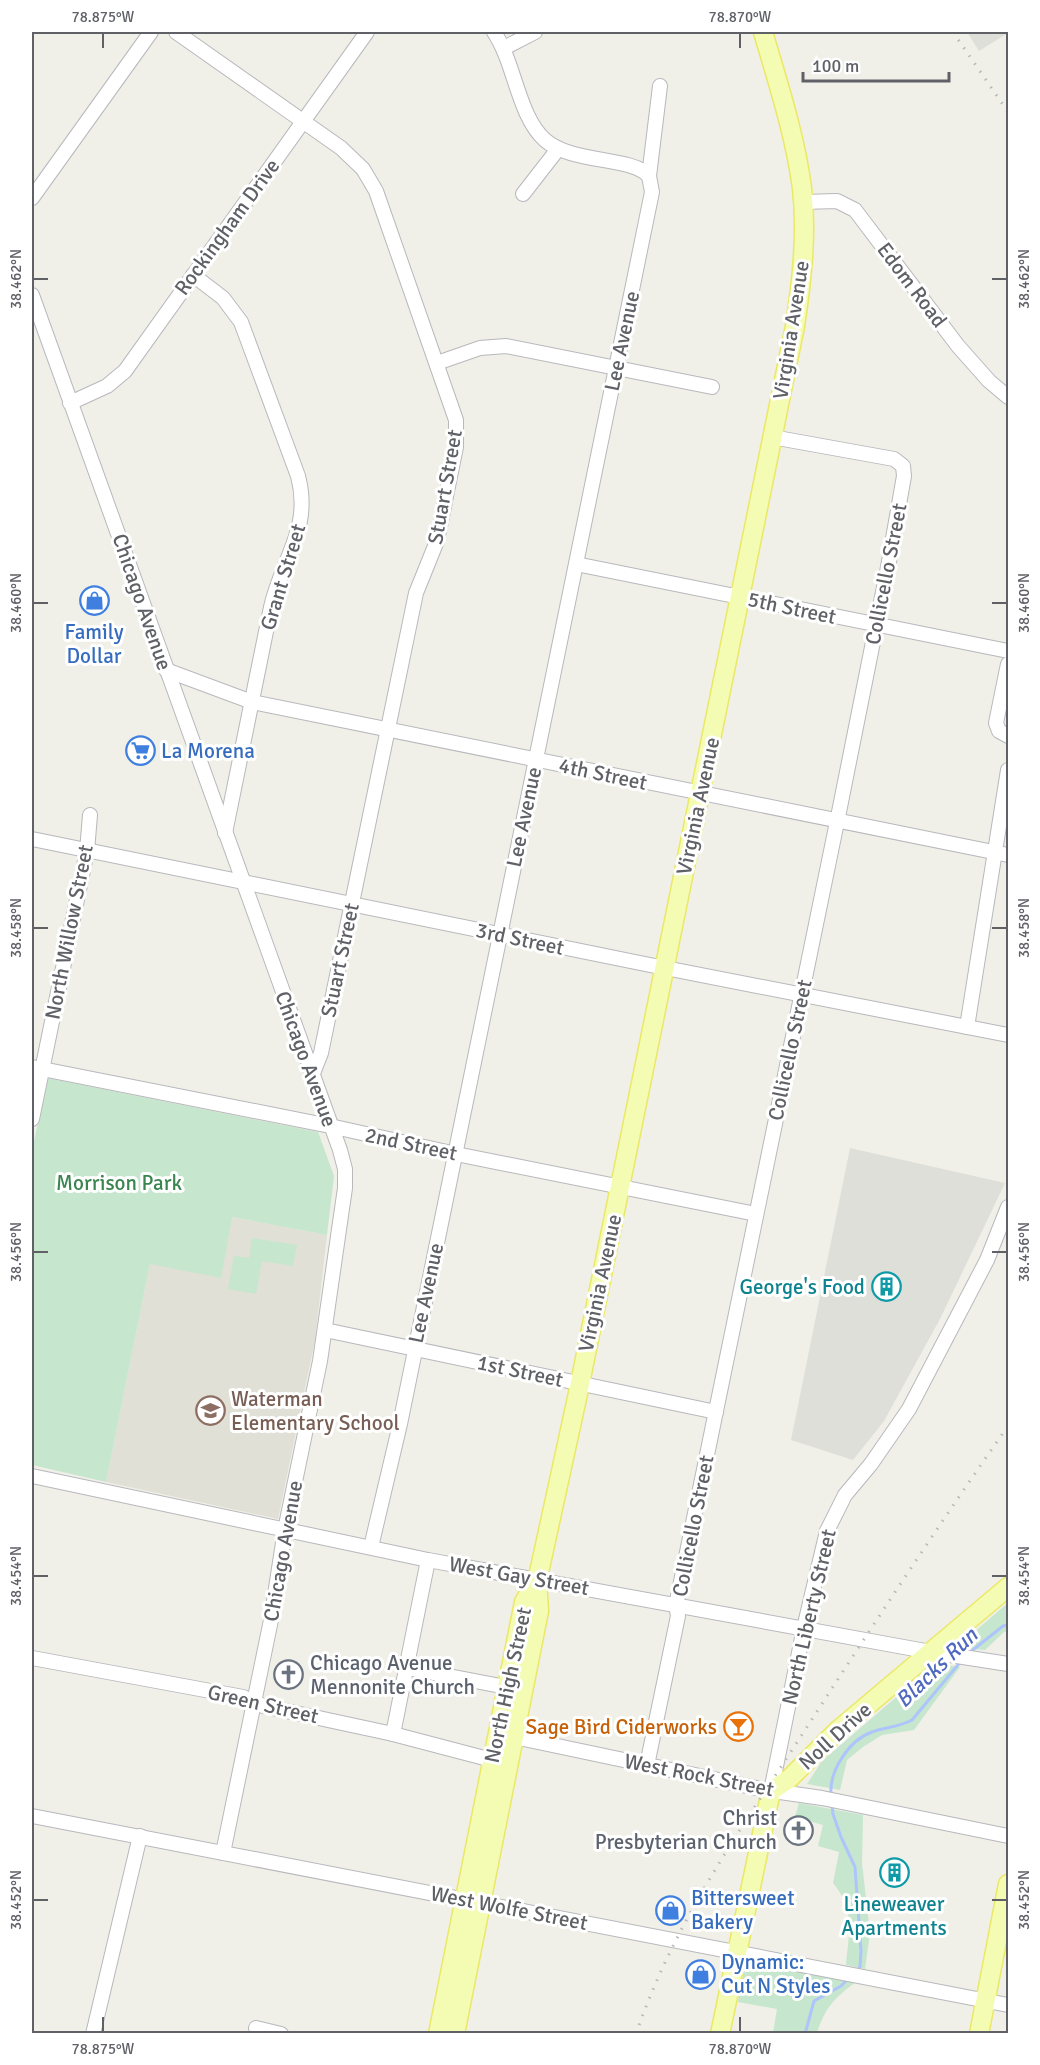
<svg xmlns="http://www.w3.org/2000/svg" width="1040" height="2065" viewBox="0 0 1040 2065" font-family="Signika,sans-serif">
  <style>
    .industrial { fill: #dfdfda }
    .education { fill: #e0e0d6 }
    .green { fill: #c6e6ce }
    .lines { fill: none; stroke-linecap: round; stroke-linejoin: round }
    .stream { stroke: #adc5fb; stroke-width: 3 }
    .minor-casing { stroke: #b8b8bd; stroke-width: 16 }
    .major-casing { stroke: #ebe866; stroke-width: 21 }
    .minor { stroke: #fff; stroke-width: 14 }
    .major { stroke: #f4fbb2; stroke-width: 18 }
    .rail { stroke: #b8b8b9; stroke-width: 3; stroke-dasharray: 1.5 8; stroke-linecap: butt }
    .ticks { fill: none; stroke: #5f6167; stroke-width: 2 }
    .labels { text-anchor: middle; stroke-width: 6; stroke-linejoin: round; paint-order: stroke }
    .street-label { font-size: 21px; fill: #5f6167; stroke: #fff }
    .shop-label { font-size: 21px; fill: #366cbe; stroke: #fff; text-anchor: start }
    .park-label { font-size: 21px; fill: #3a8450; stroke: #fff }
    .culture-label { font-size: 21px; fill: #0d838f; stroke: #fff; text-anchor: end }
    .education-label { font-size: 21px; fill: #785e54; stroke: #fff; text-anchor: start }
    .worship-label { font-size: 21px; fill: #5b616d; stroke: #fff; text-anchor: start }
    .food-label { font-size: 21px; fill: #c56008; stroke: #fff; text-anchor: end }
    .water-label { font-size: 22px; font-style: italic; fill: #4f69bf; stroke: #fff }
    .neatline { fill: none; stroke: #5f6167; stroke-width: 2 }
    .ticks-label { font-size: 15px; text-anchor: middle; fill: #5f6167 }
  </style>
  <rect width="100%" height="100%" fill="#f0f0e8"/>
  <!-- industrial -->
  <g class="industrial">
    <polygon points="967,32 1008,32 1008,33 979,51"/>
    <polygon points="850,1148 1005,1183 940,1319 884,1421 853,1460 791,1440"/>
  </g>
  <!-- education -->
  <polygon class="education" points="232,1217 327,1235 315,1340 278,1519 106,1482 150,1264"/>
  <!-- green -->
  <g class="green">
    <polygon points="47,1078 318,1132 334,1176 327,1235 232,1217 221,1278 150,1264 106,1482 32,1465 32,1151"/>
    <polygon points="252,1238 297,1245 293,1266 262,1261 256,1294 228,1289 234,1256 249,1258"/>
    <polygon points="1008,1603 1008,1631 1004,1632 985,1650 969,1649 960,1644"/>
    <polygon points="936,1663 960,1667 914,1730 882,1735 863,1747 847,1760 840,1790 807,1784 822,1761"/>
    <path d="M 799,1803 L 863,1815 L 862,1863 L 870,1933 L 865,1969 L 846,1965 C 849,1931 856,1911 833,1883 L 839,1852 L 818,1846 L 823,1825 L 795,1817 Z"/>
    <path d="M 745,1962 L 856,1982 C 834,1998 825,2008 817,2033 L 773,2033 L 777,2009 L 738,2002 Z"/>
  </g>
  <g class="lines">
    <!-- stream -->
    <g class="stream">
      <polyline points="969,1653 1003,1626 1008,1625"/>
      <path d="M 831,1795 C 829,1771 849,1740 872,1732 C 886,1727 899,1727 912,1720 L 962,1660"/>
      <polyline points="832,1805 833,1814 841,1837 855,1867 861,1951 860,1967 855,1972"/>
      <polyline points="805,2034 814,2001 841,1986 848,1979"/>
    </g>
    <defs>
      <g id="minor">
        <polyline points="176,32 341,148 363,169 376,191 456,420 456,447 437,541 416,593 321,1053 312,1076"/>
        <path d="M 494,32 C 515,63 518,116 545,140 C 572,164 631,156 649,176"/>
        <polyline points="504,48 535,32"/>
        <polyline points="523,194 558,149"/>
        <polyline points="32,198 151,32"/>
        <polyline points="803,202 837,201 855,210 958,346 989,381 1008,397"/>
        <path d="M 193,275 L 223,298 L 241,322 L 298,476 C 312,529 282,558 271,607 L 225,833"/>
        <polyline points="32,295 340,1150 345,1169 345,1188 320,1361 285,1530 271,1620 223,1853"/>
        <polyline points="437,363 480,348 506,346 712,387"/>
        <polyline points="70,403 107,386 125,371 367,32"/>
        <polyline points="576,564 1008,651"/>
        <polyline points="1008,664 996,723 999,731 1008,736"/>
        <polyline points="166,670 252,702 1008,855"/>
        <polyline points="32,839 650,965 1008,1035"/>
        <polyline points="967,1027 1008,770"/>
        <polyline points="32,1067 330,1126 456,1154 756,1214"/>
        <polyline points="32,1119 87,851 90,815"/>
        <polyline points="325,1330 716,1412"/>
        <polyline points="32,1476 428,1560 931,1652 1008,1664"/>
        <polyline points="371,1547 400,1424 652,192 649,176 660,86"/>
        <polyline points="32,1658 243,1697 263,1706 393,1734 492,1760"/>
        <polyline points="407,1668 506,1687"/>
        <polyline points="393,1734 428,1560"/>
        <polyline points="505,1735 766,1790 822,1798 1008,1836"/>
        <polyline points="647,1765 678,1616 676,1605 678,1596 837,822 888,567 904,476 903,466 894,459 772,437"/>
        <polyline points="771,1791 804,1628 827,1531 845,1495 871,1464 909,1409 987,1260 1008,1207"/>
        <polyline points="32,1816 1008,2005"/>
        <polyline points="256,2028 281,2034"/>
        <polyline points="93,2034 140,1836"/>
      </g>
      <g id="major">
        <path d="M 438,2034 L 524,1602 L 537,1580 L 540,1568 L 577,1398 L 795,326 C 802,280 807,234 802,188 C 795,135 778,83 763,32"/>
        <polyline points="455,2034 539,1611 537,1580"/>
        <polyline points="720,2034 771,1791 789,1779 837,1731 1008,1587"/>
        <polyline points="979,2034 1008,1884"/>
      </g>
    </defs>
    <!-- minor casing -->
    <use href="#minor" class="minor-casing"/>
    <!-- major casing -->
    <use href="#major" class="major-casing"/>
    <!-- minor -->
    <use href="#minor" class="minor"/>
    <!-- major -->
    <use href="#major" class="major"/>
    <!-- rail -->
    <g class="rail">
      <polyline points="953,32 1008,112"/>
      <path d="M 636,2034 C 672,1928 735,1837 796,1744 C 865,1637 935,1530 1008,1426"/>
    </g>
  </g>
  <!-- ticks -->
  <path class="ticks" d="M 103,33 L 103,48M 740,33 L 740,48M 33,279 L 48,279M 992,279 L 1007,279M 33,603 L 48,603M 992,603 L 1007,603M 33,928 L 48,928M 992,928 L 1007,928M 33,1252 L 48,1252M 992,1252 L 1007,1252M 33,1576 L 48,1576M 992,1576 L 1007,1576M 33,1900 L 48,1900M 992,1900 L 1007,1900M 103,2017 L 103,2032M 740,2017 L 740,2032"/>
  <!-- icons -->
  <defs>
    <symbol id="shop-ring" viewBox="-11 -11 22 22"><circle r="9.5" fill="#fff" stroke="#3f7fe0" stroke-width="1.5"/><path d="M-5-2.5h2.3a2.7 3.5 0 0 1 5.4 0H5L5.5 6h-11ZM-1.5-2.5h3a1.5 2.3 0 0 0-3 0Z" fill="#3f7fe0"/></symbol>
    <symbol id="supermarket-ring" viewBox="-11 -11 22 22"><circle r="9.5" fill="#fff" stroke="#3f7fe0" stroke-width="1.5"/><path d="M-6-5.5h2.5l.6 2H6L4.5 2H-2.5L-4.4-4H-6ZM-1.5 3.2a1.3 1.3 0 1 0 .1 0ZM3 3.2a1.3 1.3 0 1 0 .1 0Z" fill="#3f7fe0"/></symbol>
    <symbol id="building-ring" viewBox="-11 -11 22 22"><circle r="9.5" fill="#fff" stroke="#0f9aa8" stroke-width="1.5"/><path d="M-4-6H4V6H1V3H-1V6H-4ZM-2.5-4.3h1.7v1.8h-1.7ZM.8-4.3h1.7v1.8H.8ZM-2.5-1h1.7V.8h-1.7ZM.8-1h1.7V.8H.8Z" fill="#0f9aa8"/></symbol>
    <symbol id="school-ring" viewBox="-11 -11 22 22"><circle r="9.5" fill="#fff" stroke="#8d6e63" stroke-width="1.5"/><path d="M0-5L7-2L0 1L-7-2ZM-4 1L0 2.5L4 1V4Q0 6-4 4Z" fill="#8d6e63"/></symbol>
    <symbol id="church-ring" viewBox="-11 -11 22 22"><circle r="9.5" fill="#fff" stroke="#6b7280" stroke-width="1.5"/><path d="M-1.2-6h2.4v3.5h3.3v2.4h-3.3V6h-2.4V-.1h-3.3v-2.4h3.3Z" fill="#6b7280"/></symbol>
    <symbol id="bar-ring" viewBox="-11 -11 22 22"><circle r="9.5" fill="#fff" stroke="#e8710a" stroke-width="1.5"/><path d="M-6-5H6L.8 .8V4.5H3.5V6h-7V4.5H-.8V.8Z" fill="#e8710a"/></symbol>
  </defs>
  <g fill-rule="evenodd">
    <use href="#shop-ring" x="78" y="584" width="33" height="33"/>
    <use href="#supermarket-ring" x="124" y="734" width="33" height="33"/>
    <use href="#building-ring" x="870" y="1270" width="33" height="33"/>
    <use href="#school-ring" x="194" y="1394" width="33" height="33"/>
    <use href="#church-ring" x="272" y="1658" width="33" height="33"/>
    <use href="#bar-ring" x="722" y="1710" width="33" height="33"/>
    <use href="#church-ring" x="782" y="1814" width="33" height="33"/>
    <use href="#building-ring" x="878" y="1856" width="33" height="33"/>
    <use href="#shop-ring" x="654" y="1894" width="33" height="33"/>
    <use href="#shop-ring" x="684" y="1958" width="33" height="33"/>
  </g>
  <g class="labels">
    <!-- street labels -->
    <g class="street-label">
      <text transform="translate(227 227) rotate(-54)" y="7">Rockingham Drive</text>
      <text transform="translate(912 285) rotate(53)" y="7">Edom Road</text>
      <text transform="translate(791 330) rotate(-81)" y="7">Virginia Avenue</text>
      <text transform="translate(622 341) rotate(-78)" y="7">Lee Avenue</text>
      <text transform="translate(445 487) rotate(-80)" y="7">Stuart Street</text>
      <text transform="translate(886 574) rotate(-79)" y="7">Collicello Street</text>
      <text transform="translate(283 577) rotate(-73)" y="7">Grant Street</text>
      <text transform="translate(142 602) rotate(71)" y="7">Chicago Avenue</text>
      <text transform="translate(792 608) rotate(12)" y="7">5th Street</text>
      <text transform="translate(603 774) rotate(12)" y="7">4th Street</text>
      <text transform="translate(698 806) rotate(-78)" y="7">Virginia Avenue</text>
      <text transform="translate(524 817) rotate(-78)" y="7">Lee Avenue</text>
      <text transform="translate(69 932) rotate(-79)" y="7">North Willow Street</text>
      <text transform="translate(520 939) rotate(12)" y="7">3rd Street</text>
      <text transform="translate(340 960) rotate(-78)" y="7">Stuart Street</text>
      <text transform="translate(790 1050) rotate(-78)" y="7">Collicello Street</text>
      <text transform="translate(306 1059) rotate(70)" y="7">Chicago Avenue</text>
      <text transform="translate(411 1144) rotate(12)" y="7">2nd Street</text>
      <text transform="translate(600 1283) rotate(-78)" y="7">Virginia Avenue</text>
      <text transform="translate(426 1293) rotate(-78)" y="7">Lee Avenue</text>
      <text transform="translate(520 1371) rotate(12)" y="7">1st Street</text>
      <text transform="translate(693 1526) rotate(-79)" y="7">Collicello Street</text>
      <text transform="translate(283 1551) rotate(-80)" y="7">Chicago Avenue</text>
      <text transform="translate(519 1576) rotate(10)" y="7">West Gay Street</text>
      <text transform="translate(809 1617) rotate(-77)" y="7">North Liberty Street</text>
      <text transform="translate(508 1685) rotate(-78)" y="7">North High Street</text>
      <text transform="translate(263 1704) rotate(13)" y="7">Green Street</text>
      <text transform="translate(835 1736) rotate(-42)" y="7">Noll Drive</text>
      <text transform="translate(699 1775) rotate(11)" y="7">West Rock Street</text>
      <text transform="translate(509 1908) rotate(11)" y="7">West Wolfe Street</text>
    </g>
    <!-- shop labels -->
    <g class="shop-label">
      <text x="94" y="639" text-anchor="middle">Family<tspan x="94" dy="24">Dollar</tspan></text>
      <text x="161" y="758">La Morena</text>
      <text x="691" y="1905">Bittersweet<tspan x="691" dy="24">Bakery</tspan></text>
      <text x="721" y="1969">Dynamic:<tspan x="721" dy="24">Cut N Styles</tspan></text>
    </g>
    <!-- park labels -->
    <g class="park-label">
      <text x="119" y="1190">Morrison Park</text>
    </g>
    <!-- culture labels -->
    <g class="culture-label">
      <text x="865" y="1294">George's Food</text>
      <text x="894" y="1911" text-anchor="middle">Lineweaver<tspan x="894" dy="24">Apartments</tspan></text>
    </g>
    <!-- education labels -->
    <g class="education-label">
      <text x="231" y="1406">Waterman<tspan x="231" dy="24">Elementary School</tspan></text>
    </g>
    <!-- worship labels -->
    <g class="worship-label">
      <text x="310" y="1670">Chicago Avenue<tspan x="310" dy="24">Mennonite Church</tspan></text>
      <text x="777" y="1825" text-anchor="end">Christ<tspan x="777" dy="24">Presbyterian Church</tspan></text>
    </g>
    <!-- food labels -->
    <g class="food-label">
      <text x="717" y="1734">Sage Bird Ciderworks</text>
    </g>
    <!-- water labels -->
    <g class="water-label">
      <text transform="translate(936 1667) rotate(-44)" y="8">Blacks Run</text>
    </g>
  </g>
  <!-- border -->
  <rect width="1040" height="2065" fill="none" stroke="#ffffff" stroke-width="66"/>
  <!-- scale -->
  <path d="M803 72v9h146v-9" fill="none" stroke="#5f6167" stroke-width="3"/>
  <text x="812" y="72" font-size="18" fill="#5f6167" stroke="#ffffff" stroke-width="4.5" paint-order="stroke">100 m</text>
  <rect x="33" y="33" width="974" height="1999" class="neatline"/>
  <g class="ticks-label">
    <text x="103" y="22">78.875°W</text>
    <text x="740" y="22">78.870°W</text>
    <text transform="translate(16 279) rotate(-90)" y="5">38.462°N</text>
    <text transform="translate(1024 279) rotate(-90)" y="5">38.462°N</text>
    <text transform="translate(16 603) rotate(-90)" y="5">38.460°N</text>
    <text transform="translate(1024 603) rotate(-90)" y="5">38.460°N</text>
    <text transform="translate(16 928) rotate(-90)" y="5">38.458°N</text>
    <text transform="translate(1024 928) rotate(-90)" y="5">38.458°N</text>
    <text transform="translate(16 1252) rotate(-90)" y="5">38.456°N</text>
    <text transform="translate(1024 1252) rotate(-90)" y="5">38.456°N</text>
    <text transform="translate(16 1576) rotate(-90)" y="5">38.454°N</text>
    <text transform="translate(1024 1576) rotate(-90)" y="5">38.454°N</text>
    <text transform="translate(16 1900) rotate(-90)" y="5">38.452°N</text>
    <text transform="translate(1024 1900) rotate(-90)" y="5">38.452°N</text>
    <text x="103" y="2054">78.875°W</text>
    <text x="740" y="2054">78.870°W</text>
  </g>
</svg>
